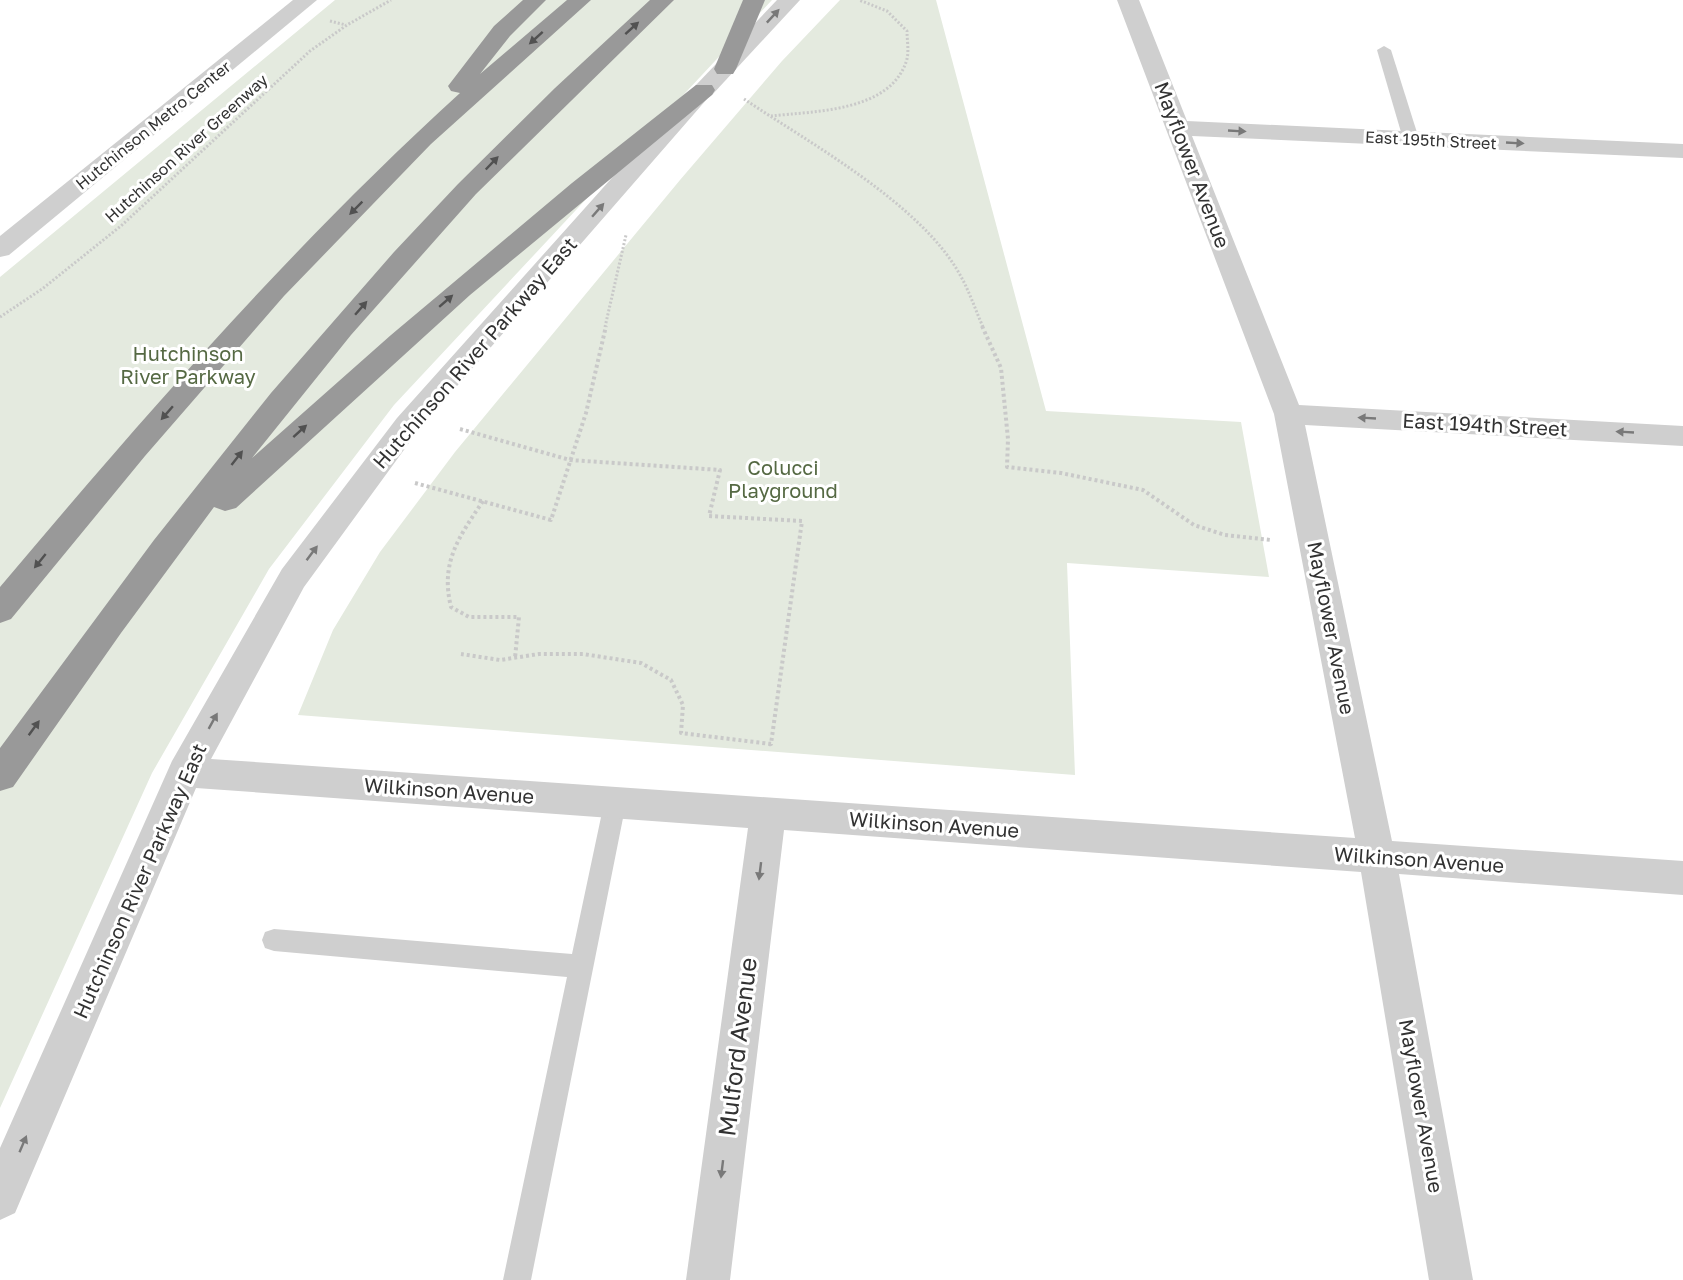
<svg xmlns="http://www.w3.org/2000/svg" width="1683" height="1280" viewBox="0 0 1683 1280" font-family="'Golos Text',sans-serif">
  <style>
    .green { fill: #e4eadf }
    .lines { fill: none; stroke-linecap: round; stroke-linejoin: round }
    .path-far2 { stroke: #c9c9c9; stroke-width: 3; stroke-dasharray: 2 2; stroke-linecap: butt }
    .path-far1 { stroke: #c9c9c9; stroke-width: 4; stroke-dasharray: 3 3; stroke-linecap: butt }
    .path { stroke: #c9c9c9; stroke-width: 4.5; stroke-dasharray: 4 4; stroke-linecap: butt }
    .service { fill: #cfcfcf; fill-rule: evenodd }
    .minor { fill: #cfcfcf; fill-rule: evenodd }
    .tertiary { fill: #cfcfcf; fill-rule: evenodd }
    .motorway { fill: #999; fill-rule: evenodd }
    .oneway { fill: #797979 }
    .oneway2 { fill: #515151 }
    .labels { text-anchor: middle; stroke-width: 6; stroke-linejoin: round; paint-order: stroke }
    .far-street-label { font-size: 16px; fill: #323232; stroke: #fff }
    .street-label { font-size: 20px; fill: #323232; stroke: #fff }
    .park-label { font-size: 20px; fill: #556943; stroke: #fff }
    .near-street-label { font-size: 24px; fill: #323232; stroke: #fff }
  </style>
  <rect width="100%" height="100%" fill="#fff"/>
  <!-- green -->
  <g class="green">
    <polygon points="335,0 772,0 394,405 269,569 152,773 0,1108 0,277"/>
    <polygon points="840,0 936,0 1046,411 1241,422 1269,577 1067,563 1075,775 298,715 333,630 380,552 455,452 680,180 782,61"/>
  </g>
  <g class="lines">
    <!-- path-far2 -->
    <g class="path-far2">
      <polyline points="330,21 346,25"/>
      <path d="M 744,99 C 811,144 919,203 959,273 C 969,290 975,309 983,327"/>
      <path d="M 771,116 C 815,111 892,112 907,59 C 909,50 907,40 907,31 L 887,11 L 859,0"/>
      <polyline points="0,317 42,289 122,225 310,51 347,25 391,0"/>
      <polyline points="605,327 626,235"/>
    </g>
    <!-- path-far1 -->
    <g class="path-far1">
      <polyline points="982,326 1001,368 1008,439 1007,467 1061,473 1143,490 1194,525 1225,535 1271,540"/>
      <polyline points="460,429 570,460 720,470 709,516 802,521 771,744 681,733 683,705 671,680 641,663 583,654 539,654 500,660 461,654"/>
      <polyline points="415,483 551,520 586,413 606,326"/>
      <path d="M 483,501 C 459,537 440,562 451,607 L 469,617 L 519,617 L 515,658"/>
    </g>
    <!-- path -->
    <polyline class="path" points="769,744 771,744"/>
    <!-- service -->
    <g class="service">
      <polygon points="1384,46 1391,50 1419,139 1416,142 1406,142 1403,139 1377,50"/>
      <polygon points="615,793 623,796 626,803 531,1280 503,1280 567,977 274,951 265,948 262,940 265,932 274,929 572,954 604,803 607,796"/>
    </g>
    <!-- minor -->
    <g class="minor">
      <polygon points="293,0 317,0 9,255 0,257 0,236"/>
      <polygon points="1117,0 1139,0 1187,121 1683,144 1683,158 1192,136 1299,405 1683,426 1683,446 1305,425 1392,841 1683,861 1683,895 1399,874 1473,1280 1429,1280 1361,872 784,830 730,1280 686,1280 748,828 196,788 15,1213 0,1220 0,1148 172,761 282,569 397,418 687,94 703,94 707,99 417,432 304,587 211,759 1355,838 1274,414"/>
    </g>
    <!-- tertiary -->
    <polygon class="tertiary" points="777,0 800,0 712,95 696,95 693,90 696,85"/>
    <!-- motorway -->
    <g class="motorway">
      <path d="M 523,0 L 546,0 L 510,36 L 480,74 L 567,0 L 591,0 L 431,144 L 284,296 L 145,456 L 11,619 L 0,623 L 0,587 C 145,415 293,245 460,93 L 451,91 L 448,86 L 494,26 Z"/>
      <polygon points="650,0 674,0 476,194 351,335 252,458 391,335 572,183 696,85 712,85 715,90 712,95 470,295 236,508 225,511 214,507 121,633 13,787 0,791 0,748 154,540 271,393 394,252 458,184 555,88"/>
      <polygon points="743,0 765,0 736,69 733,74 717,74 714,69"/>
    </g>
  </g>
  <!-- one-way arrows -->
  <defs><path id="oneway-solid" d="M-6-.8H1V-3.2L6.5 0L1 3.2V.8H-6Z" transform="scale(1.5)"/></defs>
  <g class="oneway">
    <use href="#oneway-solid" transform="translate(773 16) rotate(-47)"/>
    <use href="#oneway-solid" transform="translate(1237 131) rotate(3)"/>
    <use href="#oneway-solid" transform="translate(1515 143) rotate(3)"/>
    <use href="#oneway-solid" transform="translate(598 210) rotate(-49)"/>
    <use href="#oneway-solid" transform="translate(1367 418) rotate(-177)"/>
    <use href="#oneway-solid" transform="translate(1625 432) rotate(-177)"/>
    <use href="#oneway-solid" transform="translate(312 553) rotate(-53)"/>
    <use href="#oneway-solid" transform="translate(213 721) rotate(-61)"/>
    <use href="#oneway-solid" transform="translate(760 871) rotate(97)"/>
    <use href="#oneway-solid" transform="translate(23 1144) rotate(-67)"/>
    <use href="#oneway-solid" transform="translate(722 1169) rotate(97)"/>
  </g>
  <g class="oneway2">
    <use href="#oneway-solid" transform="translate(632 28) rotate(-42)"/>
    <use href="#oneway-solid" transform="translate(536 38) rotate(138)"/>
    <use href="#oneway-solid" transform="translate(492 163) rotate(-46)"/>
    <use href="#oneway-solid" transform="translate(356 208) rotate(135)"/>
    <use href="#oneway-solid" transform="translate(446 301) rotate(-41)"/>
    <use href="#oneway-solid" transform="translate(361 308) rotate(-49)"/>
    <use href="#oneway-solid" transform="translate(167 413) rotate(131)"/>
    <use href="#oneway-solid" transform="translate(300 431) rotate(-42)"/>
    <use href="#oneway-solid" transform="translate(237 458) rotate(-52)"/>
    <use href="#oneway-solid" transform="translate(40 561) rotate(129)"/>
    <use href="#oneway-solid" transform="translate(34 728) rotate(-54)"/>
  </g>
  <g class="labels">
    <!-- far-street labels -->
    <g class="far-street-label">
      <text transform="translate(153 125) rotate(-39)" y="6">Hutchinson Metro Center</text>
      <text transform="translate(1431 140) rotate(3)" y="6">East 195th Street</text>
      <text transform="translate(186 148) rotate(-42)" y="6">Hutchinson River Greenway</text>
    </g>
    <!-- street labels -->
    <g class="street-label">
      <text transform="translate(1192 165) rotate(69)" y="7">Mayflower Avenue</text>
      <text transform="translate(475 353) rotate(-49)" y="7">Hutchinson River Parkway East</text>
      <text transform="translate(1485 425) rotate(3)" y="7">East 194th Street</text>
      <text transform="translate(1331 628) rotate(79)" y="7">Mayflower Avenue</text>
      <text transform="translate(449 791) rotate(4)" y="7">Wilkinson Avenue</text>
      <text transform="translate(934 825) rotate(4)" y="7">Wilkinson Avenue</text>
      <text transform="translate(1419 860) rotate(4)" y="7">Wilkinson Avenue</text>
      <text transform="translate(140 881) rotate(-66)" y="7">Hutchinson River Parkway East</text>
      <text transform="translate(1421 1106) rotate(80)" y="7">Mayflower Avenue</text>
    </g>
    <!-- park labels -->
    <g class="park-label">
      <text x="188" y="361">Hutchinson<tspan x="188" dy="23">River Parkway</tspan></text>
      <text x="783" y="475">Colucci<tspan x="783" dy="23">Playground</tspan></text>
    </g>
    <!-- near-street labels -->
    <g class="near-street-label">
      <text transform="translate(738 1047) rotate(-83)" y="8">Mulford Avenue</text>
    </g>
  </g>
</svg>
